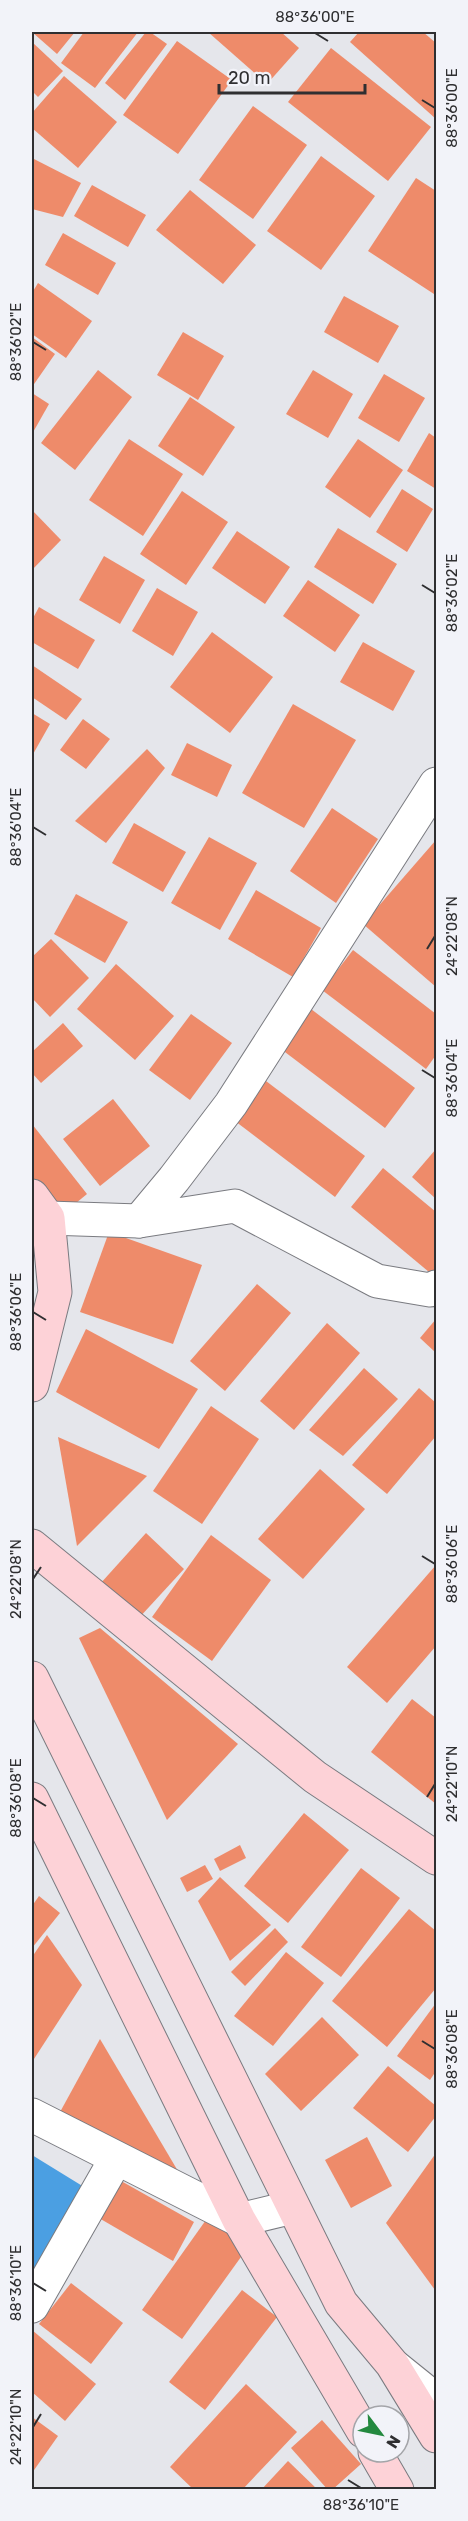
<svg xmlns="http://www.w3.org/2000/svg" width="468" height="2521" viewBox="0 0 468 2521" font-family="Rubik,sans-serif">
  <style>
    .water { fill: #4b9fe2 }
    .building { fill: #ee8b6a }
    .lines { fill: none; stroke-linecap: round; stroke-linejoin: round }
    .street-casing { stroke: #7a7b80; stroke-width: 35 }
    .secondary-casing { stroke: #7a7b80; stroke-width: 35 }
    .street { stroke: #fff; stroke-width: 33 }
    .secondary { stroke: #fdd2d7; stroke-width: 33 }
    .ticks { fill: none; stroke: #2f2f31; stroke-width: 2 }
    .neatline { fill: none; stroke: #2f2f31; stroke-width: 2 }
    .ticks-label { font-size: 15px; text-anchor: middle; fill: #2f2f31 }
  </style>
  <rect width="100%" height="100%" fill="#e5e6eb"/>
  <!-- water -->
  <polygon class="water" points="32,2155 84,2187 32,2282"/>
  <!-- building -->
  <g class="building">
    <polygon points="32,32 75,32 57,54"/>
    <polygon points="84,32 138,32 95,88 61,63"/>
    <polygon points="146,32 150,32 167,44 125,100 105,83"/>
    <polygon points="208,32 281,32 299,48 267,84"/>
    <polygon points="359,32 423,32 436,43 436,119 350,42"/>
    <polygon points="177,41 232,80 178,154 123,115"/>
    <polygon points="32,42 63,71 38,97 32,91"/>
    <polygon points="331,48 431,127 388,181 288,102"/>
    <polygon points="64,76 117,122 78,168 32,128 32,113"/>
    <polygon points="253,106 307,145 253,219 199,180"/>
    <polygon points="321,156 375,196 321,270 267,231"/>
    <polygon points="32,158 81,183 63,217 32,209"/>
    <polygon points="416,178 436,191 436,290 434,294 368,251"/>
    <polygon points="92,185 146,215 128,247 74,216"/>
    <polygon points="190,190 256,245 223,284 156,230"/>
    <polygon points="63,233 116,263 98,295 45,265"/>
    <polygon points="38,283 92,321 66,358 32,334 32,293"/>
    <polygon points="344,296 399,326 378,363 324,332"/>
    <polygon points="183,332 224,356 198,400 157,375"/>
    <polygon points="32,337 55,354 32,387"/>
    <polygon points="98,370 132,397 75,470 41,443"/>
    <polygon points="313,370 353,394 328,438 286,414"/>
    <polygon points="384,374 425,398 399,442 358,418"/>
    <polygon points="32,393 49,404 32,434"/>
    <polygon points="190,397 235,427 203,476 158,446"/>
    <polygon points="429,433 436,438 436,489 407,471"/>
    <polygon points="129,439 183,474 143,536 89,500"/>
    <polygon points="358,439 403,470 370,518 325,487"/>
    <polygon points="402,489 433,509 407,552 376,532"/>
    <polygon points="182,491 228,522 186,585 140,554"/>
    <polygon points="32,510 61,540 32,570"/>
    <polygon points="338,528 397,564 373,604 314,567"/>
    <polygon points="237,531 290,567 265,604 212,568"/>
    <polygon points="104,556 145,580 120,624 79,600"/>
    <polygon points="308,580 360,615 335,652 283,616"/>
    <polygon points="157,588 198,612 173,656 132,631"/>
    <polygon points="39,607 95,640 78,669 32,642 32,620"/>
    <polygon points="212,632 273,677 230,733 170,687"/>
    <polygon points="363,642 415,671 393,711 340,682"/>
    <polygon points="32,665 82,699 66,720 32,697"/>
    <polygon points="293,704 356,740 304,828 242,793"/>
    <polygon points="32,713 50,724 32,756"/>
    <polygon points="83,719 110,739 86,769 60,750"/>
    <polygon points="187,743 232,765 217,797 171,775"/>
    <polygon points="147,749 165,768 106,843 75,821"/>
    <polygon points="332,808 378,839 336,903 290,871"/>
    <polygon points="134,823 186,852 163,892 112,863"/>
    <polygon points="209,837 257,863 220,930 171,903"/>
    <polygon points="436,840 436,987 363,924"/>
    <polygon points="256,890 321,928 293,977 228,939"/>
    <polygon points="76,894 128,922 105,963 54,934"/>
    <polygon points="51,939 89,978 50,1017 32,998 32,957"/>
    <polygon points="353,950 436,1014 436,1055 426,1069 322,990"/>
    <polygon points="116,964 174,1016 135,1060 77,1009"/>
    <polygon points="311,1009 415,1088 385,1128 281,1049"/>
    <polygon points="191,1014 232,1043 190,1100 149,1070"/>
    <polygon points="63,1023 83,1046 41,1083 32,1073 32,1052"/>
    <polygon points="262,1078 365,1156 335,1197 231,1118"/>
    <polygon points="113,1099 150,1146 100,1186 63,1139"/>
    <polygon points="32,1124 87,1194 59,1217 32,1182"/>
    <polygon points="436,1149 436,1199 412,1177"/>
    <polygon points="383,1168 436,1212 435,1277 351,1207"/>
    <polygon points="109,1232 202,1265 173,1344 80,1312"/>
    <polygon points="257,1284 291,1313 225,1391 190,1361"/>
    <polygon points="436,1319 436,1353 420,1338"/>
    <polygon points="327,1323 360,1353 294,1430 260,1401"/>
    <polygon points="86,1329 198,1389 159,1449 56,1392"/>
    <polygon points="364,1368 398,1399 343,1456 309,1430"/>
    <polygon points="419,1388 436,1403 436,1436 387,1494 352,1465"/>
    <polygon points="211,1406 259,1439 202,1524 153,1491"/>
    <polygon points="58,1437 147,1476 77,1546"/>
    <polygon points="320,1469 365,1509 303,1579 258,1539"/>
    <polygon points="146,1533 184,1569 138,1619 100,1584"/>
    <polygon points="211,1535 271,1580 212,1661 152,1617"/>
    <polygon points="436,1565 436,1646 387,1703 347,1667"/>
    <polygon points="100,1628 238,1744 167,1820 79,1638"/>
    <polygon points="412,1699 436,1718 436,1804 371,1752"/>
    <polygon points="304,1813 349,1850 288,1923 244,1886"/>
    <polygon points="240,1845 246,1858 220,1871 214,1859"/>
    <polygon points="205,1865 213,1879 187,1892 180,1878"/>
    <polygon points="361,1868 400,1898 341,1977 301,1947"/>
    <polygon points="220,1877 271,1925 230,1961 198,1901"/>
    <polygon points="39,1896 60,1913 32,1948 32,1906"/>
    <polygon points="409,1909 436,1931 436,1988 387,2047 332,2001"/>
    <polygon points="275,1928 288,1942 245,1986 231,1972"/>
    <polygon points="47,1935 82,1985 32,2062 32,1957"/>
    <polygon points="286,1952 324,1983 273,2046 234,2016"/>
    <polygon points="436,2003 436,2071 430,2080 397,2056"/>
    <polygon points="322,2017 359,2055 301,2111 265,2074"/>
    <polygon points="100,2039 185,2183 48,2134"/>
    <polygon points="388,2066 436,2106 436,2116 408,2152 353,2108"/>
    <polygon points="367,2137 392,2186 351,2208 325,2160"/>
    <polygon points="436,2153 436,2288 435,2290 386,2223"/>
    <polygon points="114,2177 194,2222 173,2261 92,2214"/>
    <polygon points="223,2196 246,2250 182,2339 142,2310"/>
    <polygon points="71,2283 123,2323 91,2364 39,2324"/>
    <polygon points="242,2290 277,2317 205,2410 169,2382"/>
    <polygon points="32,2330 96,2384 65,2421 32,2392"/>
    <polygon points="246,2384 297,2432 242,2490 194,2490 170,2467"/>
    <polygon points="32,2417 58,2436 32,2473"/>
    <polygon points="322,2420 361,2464 332,2490 328,2490 291,2448"/>
    <polygon points="288,2461 318,2490 261,2490"/>
  </g>
  <g class="lines">
    <defs>
      <g id="street">
        <polyline points="48,1218 139,1221 235,1206 377,1281 430,1290 436,1287"/>
        <polyline points="139,1221 174,1179 231,1104 436,784"/>
        <polyline points="32,2115 239,2220 293,2207"/>
        <polyline points="32,2306 116,2159"/>
        <polyline points="395,2367 436,2400"/>
      </g>
      <g id="secondary">
        <polyline points="32,1196 48,1218 55,1292 32,1385"/>
        <polyline points="32,1546 315,1777 436,1858"/>
        <polyline points="32,1678 341,2303 392,2364 436,2436"/>
        <polyline points="32,1799 239,2220 363,2431"/>
        <polyline points="375,2452 397,2490"/>
      </g>
    </defs>
    <!-- street casing -->
    <use href="#street" class="street-casing"/>
    <!-- secondary casing -->
    <use href="#secondary" class="secondary-casing"/>
    <!-- street -->
    <use href="#street" class="street"/>
    <!-- secondary -->
    <use href="#secondary" class="secondary"/>
  </g>
  <!-- ticks -->
  <path class="ticks" d="M 315,33 L 328,41M 422,100 L 435,108M 33,342 L 46,350M 422,585 L 435,593M 33,827 L 46,835M 427,949 L 435,936M 422,1070 L 435,1078M 33,1312 L 46,1320M 422,1556 L 435,1564M 33,1579 L 41,1567M 427,1797 L 435,1784M 33,1798 L 46,1806M 422,2041 L 435,2049M 33,2283 L 46,2291M 33,2427 L 41,2414M 348,2480 L 361,2488"/>
  <!-- border -->
  <rect width="468" height="2521" fill="none" stroke="#f2f3f9" stroke-width="66"/>
  <!-- north arrow -->
  <g transform="translate(381 2434) rotate(122)"><circle r="28" fill="#f2f3f9" stroke="#a4a5a9" stroke-width="1.5"/>
  <path d="M0-4.5L10 22L0 15L-10 22Z" fill="#24893f"/>
  <text y="-9" font-size="16" font-weight="bold" text-anchor="middle" fill="#2f2f31">N</text>
  </g>
  <!-- scale -->
  <path d="M219 84v9h146v-9" fill="none" stroke="#2f2f31" stroke-width="3"/>
  <text x="228" y="84" font-size="18" fill="#2f2f31" stroke="#f2f3f9" stroke-width="4.5" paint-order="stroke">20 m</text>
  <rect x="33" y="33" width="402" height="2455" class="neatline"/>
  <g class="ticks-label">
    <text x="315" y="22">88°36'00"E</text>
    <text transform="translate(452 108) rotate(-90)" y="5">88°36'00"E</text>
    <text transform="translate(16 342) rotate(-90)" y="5">88°36'02"E</text>
    <text transform="translate(452 593) rotate(-90)" y="5">88°36'02"E</text>
    <text transform="translate(16 827) rotate(-90)" y="5">88°36'04"E</text>
    <text transform="translate(452 936) rotate(-90)" y="5">24°22'08"N</text>
    <text transform="translate(452 1078) rotate(-90)" y="5">88°36'04"E</text>
    <text transform="translate(16 1312) rotate(-90)" y="5">88°36'06"E</text>
    <text transform="translate(452 1564) rotate(-90)" y="5">88°36'06"E</text>
    <text transform="translate(16 1579) rotate(-90)" y="5">24°22'08"N</text>
    <text transform="translate(452 1784) rotate(-90)" y="5">24°22'10"N</text>
    <text transform="translate(16 1798) rotate(-90)" y="5">88°36'08"E</text>
    <text transform="translate(452 2049) rotate(-90)" y="5">88°36'08"E</text>
    <text transform="translate(16 2283) rotate(-90)" y="5">88°36'10"E</text>
    <text transform="translate(16 2427) rotate(-90)" y="5">24°22'10"N</text>
    <text x="361" y="2510">88°36'10"E</text>
  </g>
</svg>
